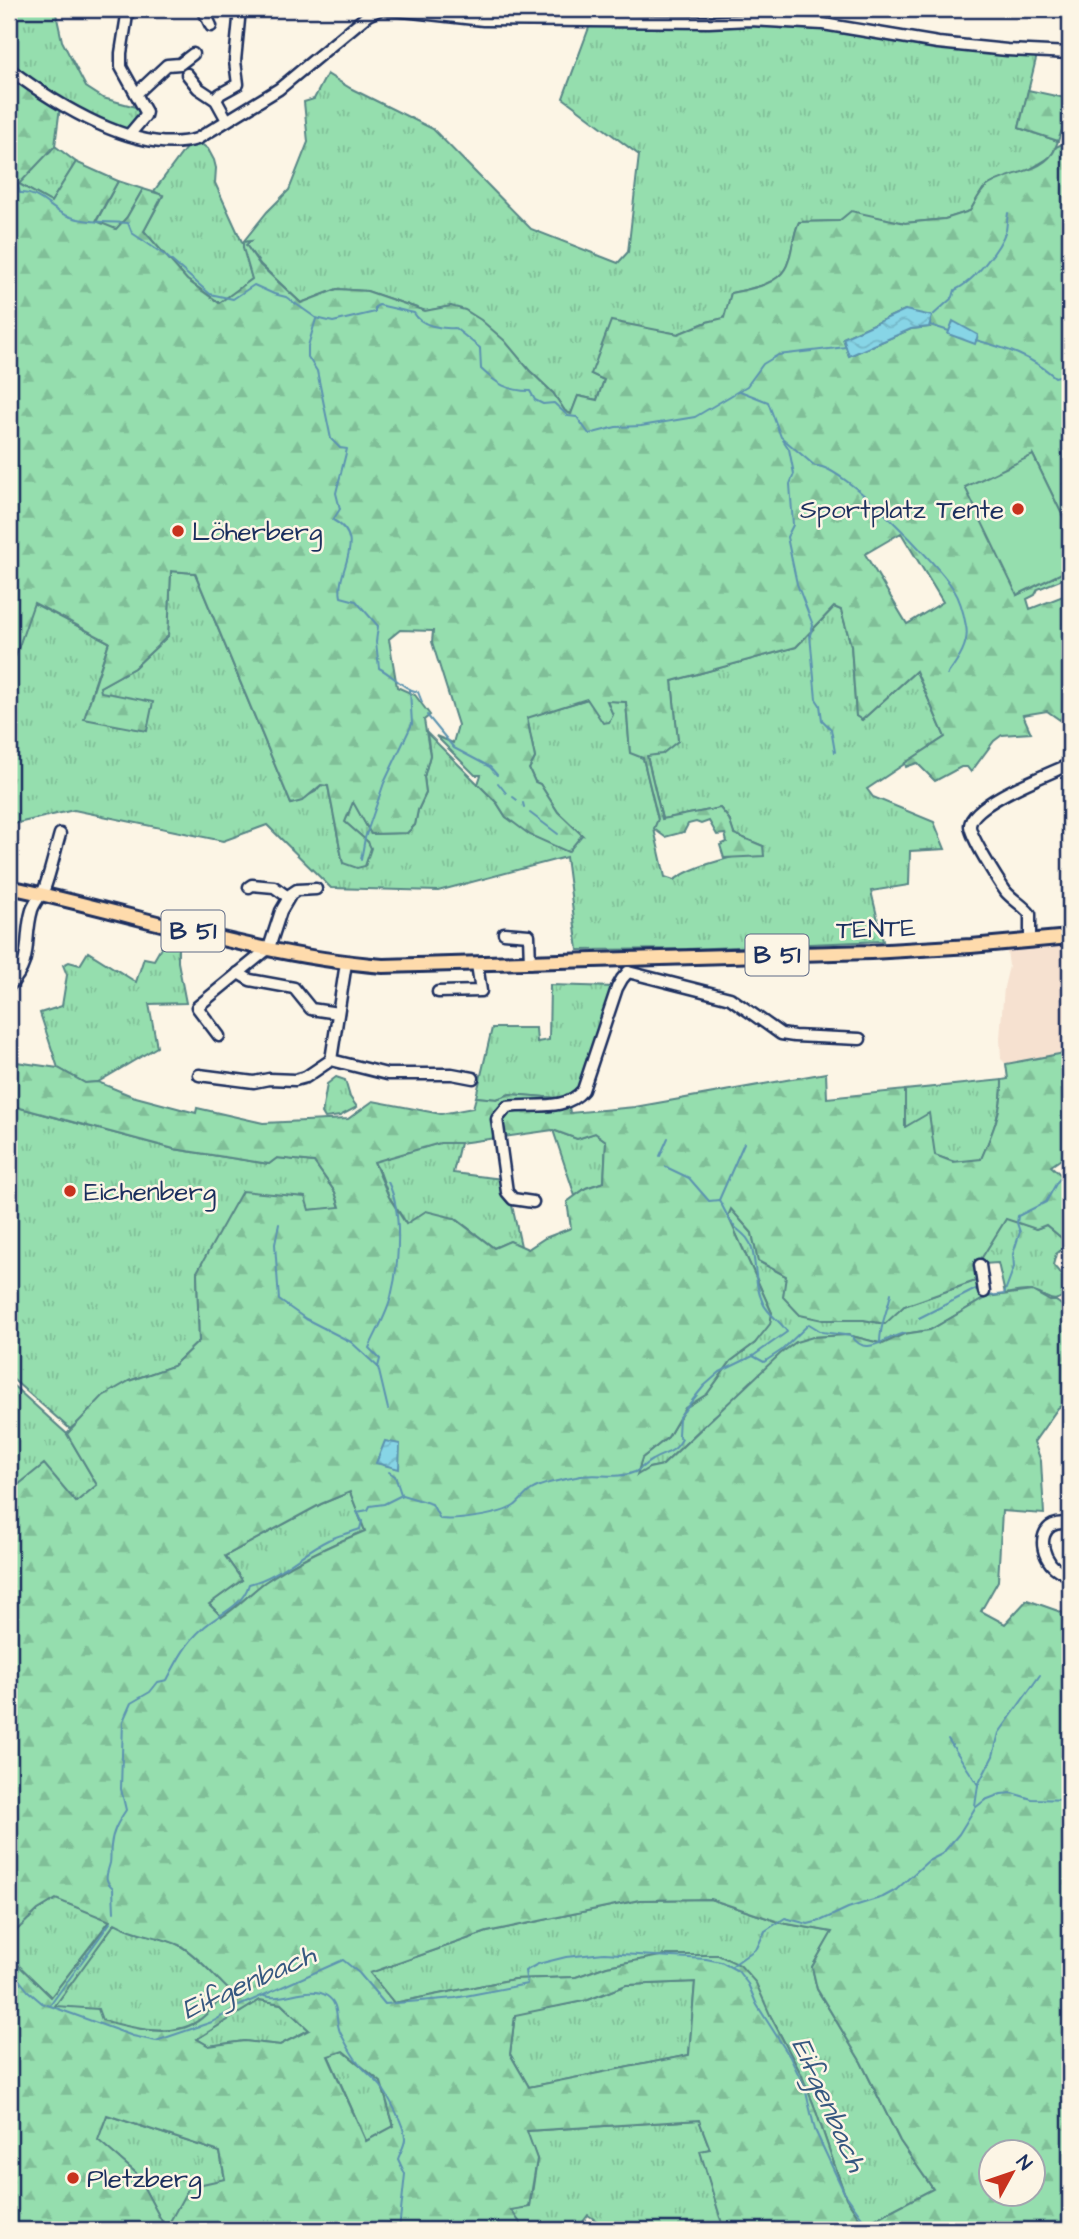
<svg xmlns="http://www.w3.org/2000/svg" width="1079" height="2239" viewBox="0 0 1079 2239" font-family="'Architects Daughter',sans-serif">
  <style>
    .built { fill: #f6e1d0 }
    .grass { fill: url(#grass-tufts); stroke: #588686; stroke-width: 2 }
    .forest { fill: url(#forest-firs); stroke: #588686; stroke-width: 2; fill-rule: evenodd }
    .garden { fill: #95deae; stroke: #588686; stroke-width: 2 }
    .water { fill: url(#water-waves); stroke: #5c93b0; stroke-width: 2 }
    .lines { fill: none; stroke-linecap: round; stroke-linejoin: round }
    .stream { stroke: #5c93b0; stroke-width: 2 }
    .minor-casing { stroke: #1b2f5e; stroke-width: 15 }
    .major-casing { stroke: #1b2f5e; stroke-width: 18 }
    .minor { stroke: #fcf5e5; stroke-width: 10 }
    .major { stroke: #fedbac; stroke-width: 12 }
    .poi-dot { fill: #c8321e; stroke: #fcf5e5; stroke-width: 2.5 }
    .labels { text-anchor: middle; stroke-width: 5; stroke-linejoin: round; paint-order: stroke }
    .shield { fill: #fcf5e5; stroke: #5e6a86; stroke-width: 2 }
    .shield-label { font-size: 24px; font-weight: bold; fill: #1b2f5e }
    .poi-label { font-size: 26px; fill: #1b2f5e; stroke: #fcf5e5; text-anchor: start }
    .street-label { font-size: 26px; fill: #1b2f5e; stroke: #fcf5e5 }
    .water-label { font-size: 28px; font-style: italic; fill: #365880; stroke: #fcf5e5 }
  </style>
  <defs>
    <pattern id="grass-tufts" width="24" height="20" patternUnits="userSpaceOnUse" patternTransform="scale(1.75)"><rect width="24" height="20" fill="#95deae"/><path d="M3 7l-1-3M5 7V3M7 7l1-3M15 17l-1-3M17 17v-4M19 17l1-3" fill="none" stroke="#80bf98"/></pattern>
    <pattern id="forest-firs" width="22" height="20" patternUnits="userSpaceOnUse" patternTransform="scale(1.75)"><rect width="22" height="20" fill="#95deae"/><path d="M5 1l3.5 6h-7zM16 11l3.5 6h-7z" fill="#80bf98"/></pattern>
    <pattern id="water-waves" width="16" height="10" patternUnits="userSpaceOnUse" patternTransform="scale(1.75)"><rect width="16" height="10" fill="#87d5e6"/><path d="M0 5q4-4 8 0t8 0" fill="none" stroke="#74b7c8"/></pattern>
  </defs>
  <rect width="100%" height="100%" fill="#fcf5e5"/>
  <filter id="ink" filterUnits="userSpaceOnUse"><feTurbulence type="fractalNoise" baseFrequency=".0143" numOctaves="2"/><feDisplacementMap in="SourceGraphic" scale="14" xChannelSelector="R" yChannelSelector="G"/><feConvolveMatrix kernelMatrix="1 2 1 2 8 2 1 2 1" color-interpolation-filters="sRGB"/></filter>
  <g filter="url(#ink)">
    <!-- built -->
    <polygon class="built" points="1070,945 1070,1052 1006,1064 1001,1059 1000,1038 1004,987 1009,966 1007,950"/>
    <!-- grass -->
    <g class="grass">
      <polygon points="9,9 55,9 62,41 86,87 103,98 143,109 133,127 125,131 72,108 9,66"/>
      <path d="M 590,25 L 645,27 L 762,25 L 833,31 L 930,48 L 1037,55 L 1019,128 L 1058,141 L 1052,156 L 1024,173 L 995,182 L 983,189 L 970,211 L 945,219 L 905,223 L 851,212 L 839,221 L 799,222 C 792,236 792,259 785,269 C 775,286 748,289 731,293 L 725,318 L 707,322 L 678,334 L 662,331 L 591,374 L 604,380 L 597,400 L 578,396 L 571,415 L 565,411 L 553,393 L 530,371 L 451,306 L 426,311 L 367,291 L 337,289 L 301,303 L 261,265 L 246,245 L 249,242 L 243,242 L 267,212 L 289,190 L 308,142 L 304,102 L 314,99 L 327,74 L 350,88 L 433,129 L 531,229 L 618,263 L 628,252 L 639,155 L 563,98 Z"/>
      <polygon points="196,140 208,149 214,160 216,168 215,183 243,244 252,279 220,303 187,280 144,231 163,196 154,191 191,141"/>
      <polygon points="55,146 76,162 51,202 18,183"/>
      <polygon points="118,181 143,189 127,217 116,230 96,222"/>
      <path d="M 171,571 L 195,573 L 291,804 L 315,792 L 321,785 L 328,786 L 343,863 L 368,842 L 345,822 L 353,801 L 371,834 L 407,833 L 415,825 L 418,810 L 426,793 L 424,777 L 430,755 L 427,733 L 497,803 L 506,817 L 582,835 L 558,812 L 540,784 L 535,782 L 529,769 L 535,758 L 527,717 L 588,699 L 626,702 L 630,752 L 643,758 L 658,820 L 654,829 L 665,877 L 674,880 C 701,861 734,860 763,846 L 734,834 L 729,819 L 720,808 L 662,819 L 647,756 L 678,741 L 672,681 L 796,647 L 834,607 L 841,610 L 851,645 L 856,716 L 862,720 L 916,671 L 945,737 L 867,789 L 873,797 L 934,822 L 945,849 L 910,851 L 909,885 L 871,891 L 883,941 L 687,949 L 578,950 L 566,857 L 438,891 L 331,888 L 267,825 L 223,841 L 74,810 L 9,825 L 9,675 L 33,603 L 109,642 L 91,695 L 100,691 L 100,687 L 134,668 L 168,636 Z"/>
      <polygon points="169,934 178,936 178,962 186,1003 149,1004 157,1047 98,1082 85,1083 58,1068 40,1013 62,1006 67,975 63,965 69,962 80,965 88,952 136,982 144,958 154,960"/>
      <polygon points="550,985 615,987 582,1087 568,1099 510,1094 497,1099 476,1097 492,1028 536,1028 537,1042 549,1040"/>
      <polygon points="336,1077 345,1080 350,1097 357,1107 340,1116 325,1118 322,1113 327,1084"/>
      <path d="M 1002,1080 C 1003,1109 992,1134 981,1160 L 955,1162 L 801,1113 L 905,1127 L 905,1090 Z"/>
      <polygon points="9,1105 174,1149 269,1164 277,1158 314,1162 335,1192 340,1208 308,1210 197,1272 199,1341 173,1366 129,1381 70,1429 9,1376"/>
      <polygon points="553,1130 577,1139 595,1133 606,1141 604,1182 586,1188 575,1196"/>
      <polygon points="440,1143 460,1143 453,1173 502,1179 507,1199 511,1201 521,1246 510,1241 494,1248 455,1218 407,1224 389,1197 380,1172 373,1161"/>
      <polygon points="731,1209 752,1233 758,1261 786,1276 823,1320 864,1320 884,1324 904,1306 981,1279 987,1297 930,1330 904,1334 883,1344 848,1335 813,1337 712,1418 663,1465 649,1468 637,1476 642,1458 668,1437 685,1408 707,1394 731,1361 755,1343 772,1313 728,1216"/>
      <path d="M 1006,1218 L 1036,1229 L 1046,1225 L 1063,1239 L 1066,1246 L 1056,1254 L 1053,1265 L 1060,1273 L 1070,1280 L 1070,1292 C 1049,1306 1054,1298 1034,1292 C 1026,1289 1013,1293 1005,1294 L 998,1263 L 983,1264 L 980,1260 Z"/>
      <polygon points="9,1382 67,1434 97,1485 76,1503 9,1487"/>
      <path d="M 350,1492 L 365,1531 C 330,1545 295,1561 264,1583 C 249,1594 237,1607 222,1617 L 209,1604 L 242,1580 L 225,1556 L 321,1504 Z"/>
      <polygon points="56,1899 110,1920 51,1997 9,1956 9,1933 17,1930 38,1910"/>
      <polygon points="710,1899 782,1923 833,1932 812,1967 817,1989 861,2062 900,2141 933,2189 864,2225 846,2198 813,2103 801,2074 771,2017 666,1955 607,1966 576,1977 514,1979 394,2003 369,1973 487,1932 639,1900"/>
      <path d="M 115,1923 C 137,1936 157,1935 179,1945 C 195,1953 215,1977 229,1990 C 220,1999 212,2010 202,2018 C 166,2047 94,2018 54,2006 Z"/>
      <polygon points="695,1982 689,2055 529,2087 510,2054 515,2014 588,2000 626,1985"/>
      <polygon points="260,2000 281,2004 309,2030 280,2045 244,2041 209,2046 197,2039"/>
      <polygon points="343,2051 381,2082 394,2127 366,2141 328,2055"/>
      <polygon points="107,2115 220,2152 225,2180 166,2230 136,2173 97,2140"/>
      <polygon points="699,2120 710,2149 701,2152 724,2230 610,2230 588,2215 577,2230 525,2230 510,2209 530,2207 537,2159 526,2131"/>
    </g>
    <!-- forest -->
    <g class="forest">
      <path d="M 9,72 L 60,107 L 55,146 L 19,184 L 51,202 L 76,162 L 118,181 L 96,221 L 116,229 L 127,217 L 143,189 L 163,195 L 144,231 L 187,280 L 219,303 L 252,279 L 243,248 L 243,242 L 251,241 L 246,245 L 260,265 L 301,303 L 337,289 L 367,291 L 425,311 L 451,306 L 465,310 L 481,320 L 505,341 L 530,371 L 553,393 L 565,411 L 571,414 L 578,396 L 597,400 L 604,380 L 591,374 L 611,321 L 678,334 L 707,322 L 724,318 L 731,293 C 748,289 775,286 785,269 C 792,259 792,236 799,222 L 839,221 L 851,211 L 905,223 L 945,219 L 970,211 C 975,203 979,193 986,187 C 1007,171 1045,174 1056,147 L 1070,140 L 1070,531 L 1033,455 L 1017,595 L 1070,569 L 1070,576 L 1038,589 L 1035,595 L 1027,599 L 1030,609 L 1063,596 L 1070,599 L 1070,704 L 1060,720 L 1047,711 L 1023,715 L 1031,733 L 1002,735 L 994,741 L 971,772 L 967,767 L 961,767 L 935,781 L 917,763 L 906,767 L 905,763 L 945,737 L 916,671 L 862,720 L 856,716 L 851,645 L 841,610 L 834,607 L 796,647 L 672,681 L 678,741 L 662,754 L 647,756 L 662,819 L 720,808 L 729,819 L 734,834 L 763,846 L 764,856 L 724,858 L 720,845 L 727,842 L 725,834 L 717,835 L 709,821 L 701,824 L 696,822 L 688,824 L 684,832 L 665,837 L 654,829 L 658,819 L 643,758 L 630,753 L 626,702 L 607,701 L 613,715 L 609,722 L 603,723 L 587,699 L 527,718 L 535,758 L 529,769 L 535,782 L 540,784 L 558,812 L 582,835 L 568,852 L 530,835 L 506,817 L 497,803 L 478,784 L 481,775 L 475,775 L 436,736 L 453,743 L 458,725 L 432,642 L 433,631 L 400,630 L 389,639 L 397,687 L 415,695 L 430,715 L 424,720 L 430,755 L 424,777 L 426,793 L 418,810 L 415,825 L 407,833 L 371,834 L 353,802 L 345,822 L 368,842 L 371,848 L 365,866 L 357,868 L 343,863 L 328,786 L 321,785 L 302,801 L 291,804 L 195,573 L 171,571 L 168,636 L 134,668 L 100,687 L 101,692 L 153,702 L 147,731 L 84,719 L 109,642 L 34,603 L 9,675 ZM 905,310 L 929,327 L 911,329 L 849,356 L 843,338 ZM 901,533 L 943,602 L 907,624 L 865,554 Z"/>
      <polygon points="1028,90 1070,99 1070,107 1058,141 1019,128"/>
      <path d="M 1070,1052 L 1070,1153 L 1051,1166 L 1061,1175 L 1070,1170 L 1070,1240 L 1066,1246 L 1063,1239 L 1046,1225 L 1036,1229 L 1006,1219 L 981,1259 L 983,1264 L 981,1279 L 904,1306 L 885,1324 L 864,1320 L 823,1320 L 800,1315 L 783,1297 L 786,1276 L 758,1261 L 752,1233 L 731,1209 L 728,1216 L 772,1313 L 770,1324 L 755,1343 L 731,1361 L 707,1394 L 685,1408 L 668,1437 L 642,1458 L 637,1475 L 649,1468 L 663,1465 L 780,1354 L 796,1342 L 813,1337 L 848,1335 L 883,1344 L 904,1334 L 930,1330 L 987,1297 L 1032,1291 L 1050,1301 L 1056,1301 L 1070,1311 L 1070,1400 L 1058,1408 L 1034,1442 L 1041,1461 L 1044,1514 L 1002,1511 L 998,1581 L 981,1611 L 1005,1624 L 1027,1600 L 1061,1612 L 1070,1620 L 1070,2230 L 957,2230 L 953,2224 L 939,2230 L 724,2230 L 700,2151 L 710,2149 L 699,2120 L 527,2131 L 537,2159 L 529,2207 L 511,2210 L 525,2230 L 9,2230 L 9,1956 L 51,1997 L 110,1921 L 56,1899 L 38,1910 L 17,1930 L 9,1933 L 9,1487 L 13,1489 L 44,1464 L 76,1502 L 97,1485 L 67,1434 L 103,1396 L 129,1381 L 173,1366 L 199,1341 L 197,1272 L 242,1191 L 305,1197 L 309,1210 L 340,1207 L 335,1192 L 314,1162 L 277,1158 L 269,1164 L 174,1149 L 9,1105 L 9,1061 L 58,1068 L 85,1083 L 98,1082 L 132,1096 L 196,1113 L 197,1108 L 263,1123 L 348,1119 L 373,1101 L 441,1114 L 473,1108 L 476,1097 L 497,1099 L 510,1094 L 568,1099 L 570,1113 L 635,1107 L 826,1073 L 827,1098 L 905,1090 L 905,1127 L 929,1113 L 935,1155 L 953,1162 L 981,1159 C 992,1134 1003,1109 1002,1080 L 1008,1079 L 1006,1064 ZM 553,1130 L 577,1139 L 595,1133 L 606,1141 L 604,1182 L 586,1188 L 567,1202 L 571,1228 L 545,1238 L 528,1249 L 510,1241 L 494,1248 L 454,1218 L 426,1211 L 406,1224 L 389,1197 L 374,1162 L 440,1143 L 460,1143 ZM 350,1492 L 365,1531 C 330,1545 296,1561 265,1582 C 250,1593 238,1607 222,1617 L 209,1604 L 242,1580 L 225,1556 L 321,1504 ZM 710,1899 L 782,1923 L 832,1932 L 812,1967 L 817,1989 L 861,2062 L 900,2141 L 933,2189 L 864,2225 L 846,2198 L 813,2103 L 801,2074 L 771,2017 L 756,1983 L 740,1965 L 718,1955 L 666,1955 L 607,1966 L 576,1977 L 514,1979 L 394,2003 L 370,1973 L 487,1932 L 639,1900 ZM 115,1923 C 136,1935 157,1935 179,1945 C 195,1953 215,1977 229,1990 C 220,1999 212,2010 202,2018 C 175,2041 133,2028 102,2020 L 98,2009 L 55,2006 ZM 695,1982 L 689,2055 L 529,2087 L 510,2054 L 515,2015 L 588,2000 L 626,1985 ZM 260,2000 L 281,2004 L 309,2030 L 280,2045 L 244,2041 L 209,2046 L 197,2039 ZM 343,2051 L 381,2082 L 394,2126 L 366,2141 L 328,2056 ZM 107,2115 L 220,2152 L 225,2179 L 189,2187 L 166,2229 L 136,2173 L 98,2140 ZM 992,2152 L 1034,2152 L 1034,2194 L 992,2194 Z"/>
    </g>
    <!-- garden -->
    <polygon class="garden" points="1033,455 1070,531 1070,569 1017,595 965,487"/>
    <!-- water -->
    <g class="water">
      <polygon points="905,310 932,316 929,327 911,329 849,356 843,338"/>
      <polygon points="953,321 978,335 975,344 948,334"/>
      <polygon points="385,1441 400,1444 399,1469 376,1463"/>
    </g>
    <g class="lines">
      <!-- stream -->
      <g class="stream">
        <path d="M 9,179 L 18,186 L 20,193 C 39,192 49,208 65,215 C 85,223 107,222 128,223 L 132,233 L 166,256 L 210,294 L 233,299 L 254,285 L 274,294 L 286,297 L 316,318 L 333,322 L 375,312 L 375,307 L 379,305 L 414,313 C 421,326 441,329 455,328 L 480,348 L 481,369 C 497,384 508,391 530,391 L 535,400 L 543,404 L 554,403 L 568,416 L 577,417 L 589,434 L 616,427 L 641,426 L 695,417 L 747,386 L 763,364 L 778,355 L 846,347"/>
        <path d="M 932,316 L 953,297 L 955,290 C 973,282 1000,249 1006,230 C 1007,225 1007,218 1008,213"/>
        <path d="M 316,319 L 308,346 L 308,357 L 317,371 L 331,439 L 340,448 L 347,449 L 336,493 L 340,509 L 333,520 C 369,539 335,570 341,597 L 356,601 L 378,626 L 376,642 L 379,668 C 393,675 403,689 418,692 L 422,702"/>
        <polyline points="930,325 949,331"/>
        <path d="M 976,340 C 1008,349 1030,356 1055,377 L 1063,375 L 1070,379"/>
        <path d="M 740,391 L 768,402 L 781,437 L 815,466 C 840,462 940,566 954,590 C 960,599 964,615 966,626 C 970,644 957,661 947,675"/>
        <polyline points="783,440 789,449 794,474 790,484 793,525 787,537 797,584 813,625 810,635 816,699 820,705 822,720 831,729 835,752"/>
        <polyline points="427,715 454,748 490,767 497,775"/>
        <polyline points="498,783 506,793"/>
        <polyline points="513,797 517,800"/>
        <polyline points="523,803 524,807"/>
        <polyline points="530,813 558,834"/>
        <polyline points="361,860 365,838 384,783 412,724 410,690"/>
        <polyline points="660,1156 668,1138"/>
        <path d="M 666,1167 L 689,1178 L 709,1201 L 719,1200 C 724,1208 729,1222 736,1228 C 743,1234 750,1239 752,1249 C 757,1268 754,1284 763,1303 C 769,1316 781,1321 787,1332 L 753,1356"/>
        <path d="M 388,1182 C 403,1212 399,1265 391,1297 C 387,1314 376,1332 369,1348 L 380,1359 L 378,1367 L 388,1409"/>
        <polyline points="719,1200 744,1143"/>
        <polyline points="279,1224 275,1244 279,1300 306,1319 351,1342 378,1367"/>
        <polyline points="919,1318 976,1289 981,1297 1004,1294 1014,1267 1013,1254 1020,1232 1017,1223 1018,1216 1046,1202 1057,1182 1070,1168"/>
        <path d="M 880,1342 C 880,1324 888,1310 891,1293"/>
        <polyline points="389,1472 395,1476 401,1494"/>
        <polyline points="948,1739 978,1785"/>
        <polyline points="975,1806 978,1785 993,1756 999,1733 1040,1675"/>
        <path d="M 114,1912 L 113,1888 C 103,1879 107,1875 110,1863 C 111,1858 110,1852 111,1846 C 112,1832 118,1822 126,1810 L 121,1789 L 123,1721 L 131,1703 L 150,1692 L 158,1682 L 167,1680 C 177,1661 186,1643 202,1629 C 219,1613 242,1608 249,1584 C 279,1577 301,1553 328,1540 C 336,1536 350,1533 360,1529 L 362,1521 L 357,1512 L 368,1510 L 370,1506 L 384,1504 L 402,1495 L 432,1504 L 440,1519 C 457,1521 500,1515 514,1506 C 520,1502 524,1495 530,1491 C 541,1483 563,1480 576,1477 C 594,1472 617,1480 635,1472 C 641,1469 646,1463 652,1460 C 667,1451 673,1455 682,1439 L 678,1435 L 679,1417 L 704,1386 L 720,1372 L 753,1356 L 764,1362 L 782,1350 L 809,1324 L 822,1332 L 852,1336 C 866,1359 886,1336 905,1333"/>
        <polyline points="732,1966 757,1948 765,1931 785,1918 808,1924 820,1921 848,1908 883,1897 896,1890 928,1861 942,1854 959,1834 975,1808 985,1800 1001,1794 1012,1793 1032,1799 1070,1800"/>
        <polyline points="9,1967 28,1991 42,2003 133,2036 156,2041 212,2022 239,2006 343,1960 359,1973 385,2004 455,1998 527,1984 525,1971 538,1964 566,1957 604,1953 706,1959 721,1962 738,1971 748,1984 757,2005 790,2057 805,2088 815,2130 844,2192 863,2219 864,2230"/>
        <path d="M 264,1996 C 284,2002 309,1984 327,1996 C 341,2005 334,2022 341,2034 C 346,2043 351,2054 358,2062 C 364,2071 373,2077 380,2085 C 388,2095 405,2126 405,2139 C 405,2145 400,2153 398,2159 L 405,2174 L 399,2230"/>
        <polyline points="51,2004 110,1923"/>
      </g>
      <defs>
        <g id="minor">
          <polyline points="128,9 121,53 121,67 146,112 145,116 129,135"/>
          <polyline points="203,9 211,26"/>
          <polyline points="385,9 483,20 709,22 750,20 823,24 938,43 1007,50 1070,53"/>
          <path d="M 9,69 C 54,103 138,157 197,139 L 279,89 L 368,15 L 381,9"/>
          <polyline points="187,74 198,88 216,100 227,120"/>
          <polyline points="136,94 167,65 180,64 193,54"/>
          <polyline points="216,100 220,94 238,84 235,61 240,9"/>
          <polyline points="249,887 252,885 274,887 288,897"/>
          <polyline points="504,933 529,935 530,963"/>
          <path d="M 1030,941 L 1030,914 C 1023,905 1013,900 1006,892 C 999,882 969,835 970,825 C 973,802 1049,774 1070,764"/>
          <polyline points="628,972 730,998 781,1034 794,1036 860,1039"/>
          <polyline points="238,973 250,980 294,988 311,1009 338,1013"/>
          <path d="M 9,986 C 34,961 23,940 32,910 C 35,901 42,895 45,887 C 51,870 55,851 60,834"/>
          <polyline points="438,992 481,991 477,964"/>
          <polyline points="219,1036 197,1007 269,948 281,911 291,894 297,890 316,889"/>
          <polyline points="331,1060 387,1074 452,1074 473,1078"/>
          <polyline points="331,1060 346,963"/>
          <polyline points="199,1075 254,1082 269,1079 295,1080 306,1077 331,1060"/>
          <path d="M 533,1202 L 513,1199 L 507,1192 L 497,1119 L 507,1107 C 534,1103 565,1112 583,1090 L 617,988 L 622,979 L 628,972"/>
          <polyline points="980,1265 984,1292"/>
          <path d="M 1070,1524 C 1042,1518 1036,1545 1051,1564 C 1056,1570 1063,1573 1070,1576"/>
        </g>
        <path id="major" d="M 9,887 C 133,913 256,956 383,966 L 871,952 L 971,946 L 1070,937"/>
      </defs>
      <!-- minor casing -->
      <use href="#minor" class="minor-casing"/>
      <!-- major casing -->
      <use href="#major" class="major-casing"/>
      <!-- minor -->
      <use href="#minor" class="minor"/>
      <!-- major -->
      <use href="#major" class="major"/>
    </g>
  </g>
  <!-- markers -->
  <g class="poi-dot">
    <circle cx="1018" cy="509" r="7"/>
    <circle cx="178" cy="531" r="7"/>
    <circle cx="70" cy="1191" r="7"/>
    <circle cx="73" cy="2178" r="7"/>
  </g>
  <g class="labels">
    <!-- shield labels -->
    <g class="shield">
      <rect x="161.5" y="910.5" width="63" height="41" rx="5"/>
      <rect x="745.5" y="934.5" width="63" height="41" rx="5"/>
    </g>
    <g class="shield-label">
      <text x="193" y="939">B 51</text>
      <text x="777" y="963">B 51</text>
    </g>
    <!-- poi labels -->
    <g class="poi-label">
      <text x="1004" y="518" text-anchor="end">Sportplatz Tente</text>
      <text x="192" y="540">Löherberg</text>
      <text x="84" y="1200">Eichenberg</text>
      <text x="87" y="2187">Pletzberg</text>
    </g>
    <!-- street labels -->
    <g class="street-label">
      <text transform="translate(876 928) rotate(-2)" y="9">TENTE</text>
    </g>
    <!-- water labels -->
    <g class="water-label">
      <text transform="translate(248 1981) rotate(-24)" y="10">Eifgenbach</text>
      <text transform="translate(830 2104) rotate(66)" y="10">Eifgenbach</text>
    </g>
  </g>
  <!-- margin -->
  <rect width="1079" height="2239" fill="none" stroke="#fcf5e5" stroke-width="35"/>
  <rect x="18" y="18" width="1044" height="2204" fill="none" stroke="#1b2f5e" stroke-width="2.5" filter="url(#ink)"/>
  <!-- north arrow -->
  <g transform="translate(1012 2173) rotate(50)"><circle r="33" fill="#fcf5e5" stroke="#a2a6af" stroke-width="2"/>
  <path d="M0-5L12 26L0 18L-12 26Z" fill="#c8321e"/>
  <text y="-10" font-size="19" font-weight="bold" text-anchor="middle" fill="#1b2f5e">N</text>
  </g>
</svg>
